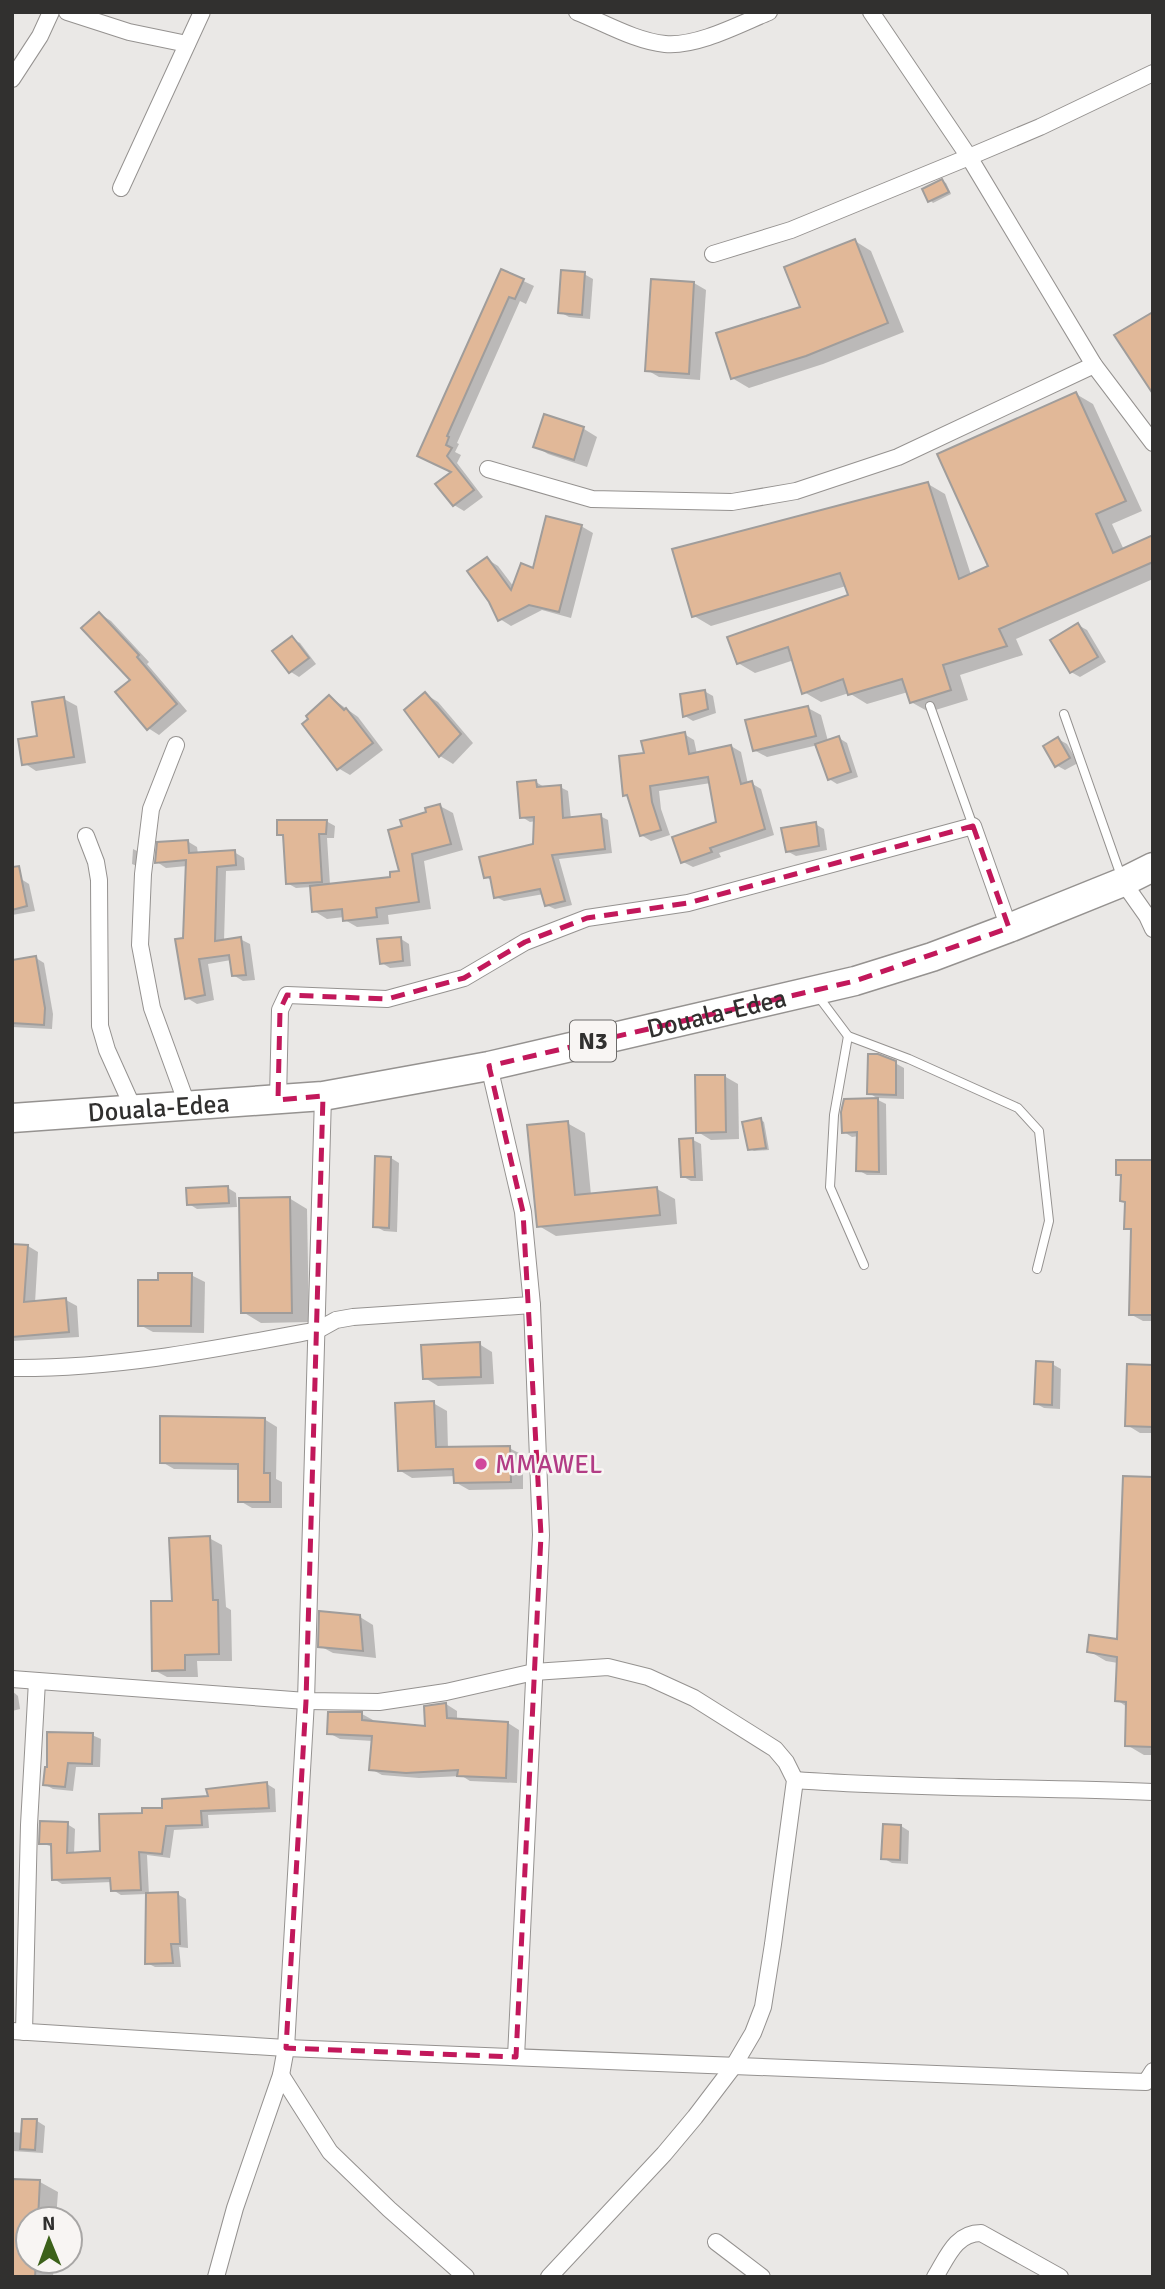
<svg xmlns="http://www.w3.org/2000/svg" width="1165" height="2289" viewBox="0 0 1165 2289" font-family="Signika,sans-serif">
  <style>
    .shadow { fill: #0003 }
    .building { fill: #e1b898; stroke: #a09d9b; stroke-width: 2 }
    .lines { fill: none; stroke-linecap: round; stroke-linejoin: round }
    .lane-casing { stroke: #959290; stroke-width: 10 }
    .street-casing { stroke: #959290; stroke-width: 18 }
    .highway-casing { stroke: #959290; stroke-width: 31 }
    .lane { stroke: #fff; stroke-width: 8 }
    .street { stroke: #fff; stroke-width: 16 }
    .highway { stroke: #fff; stroke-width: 28 }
    .marked { fill: none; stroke: #c2185b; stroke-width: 5; stroke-dasharray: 14 9; stroke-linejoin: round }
    .hotel-dot { fill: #d1479c; stroke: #f8f5f3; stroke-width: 2.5 }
    .labels { text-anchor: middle; stroke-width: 5; stroke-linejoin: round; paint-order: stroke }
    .shield { fill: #f8f5f3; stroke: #6d6b6a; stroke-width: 2 }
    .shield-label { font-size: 24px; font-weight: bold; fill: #31302f }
    .street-label { font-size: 26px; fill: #31302f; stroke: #f8f5f3 }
    .hotel-label { font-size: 26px; fill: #b23c85; stroke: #f8f5f3; text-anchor: start }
  </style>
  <rect width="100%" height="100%" fill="#eae8e6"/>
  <!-- shadow -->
  <g class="shadow">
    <polygon points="942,181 946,183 951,194 933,203 930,200"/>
    <polygon points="855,241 871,251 904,332 823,364 749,388 732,378 802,308"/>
    <polygon points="502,271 534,286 526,304 520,301 457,443 459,444 455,452 461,455 457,463 483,497 464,511 454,505 453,472 429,461"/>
    <polygon points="584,274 593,279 590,319 569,317 560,312"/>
    <polygon points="694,283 706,290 700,380 659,377 647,370"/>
    <polygon points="1076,394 1093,404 1142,511 1112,524 1124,550 1153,537 1153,579 1016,639 1023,655 960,675 968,700 929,712 911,702 908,692 867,704 849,693 821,702 804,692 794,660 755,673 738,663 850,596 846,586 711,626 694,616 928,484 945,494 971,575 990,567"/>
    <polygon points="545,416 584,429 597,437 587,467 548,454 535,446"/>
    <polygon points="581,526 593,533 571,618 542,610 511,626 500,619 487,559 498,566 514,587"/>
    <polygon points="100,614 111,621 149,662 147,664 187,711 159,735 148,728 132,681"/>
    <polygon points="1078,625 1087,630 1106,662 1080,677 1071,672"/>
    <polygon points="292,639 300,643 316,664 299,677 291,672 275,652"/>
    <polygon points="704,691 713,696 716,713 693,721 685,716"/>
    <polygon points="425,694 438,702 473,743 453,764 440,756 406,710"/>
    <polygon points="330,697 358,717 383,750 350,775 338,768"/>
    <polygon points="64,699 77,706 86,763 36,771 24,763"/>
    <polygon points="808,708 821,715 828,741 839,738 847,743 858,777 837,784 829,779 818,745 767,757 754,750"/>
    <polygon points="684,734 694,740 697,754 731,746 741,752 748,784 751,783 761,789 774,835 719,853 721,857 693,867 683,862 718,823 711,783 659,791 661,809 670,835 651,841 641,835 629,797 624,794 646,754"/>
    <polygon points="1058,739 1067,744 1078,763 1065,770 1056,765"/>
    <polygon points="536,782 544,787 560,787 568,791 571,819 600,816 608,820 612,853 559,859 572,905 555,909 546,905 544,894 504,901 496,897 493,881 486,877 535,845 536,821 530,822 522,817"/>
    <polygon points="440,806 453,813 463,850 424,861 431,909 388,915 389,924 357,927 345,920 344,917 327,919 314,911 311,887 296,888 287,883 285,837 279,834 326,821 335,826 334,838 327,838 330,885 392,878 401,872 404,828"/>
    <polygon points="815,824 824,829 827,850 796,856 787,851"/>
    <polygon points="187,841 197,847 198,854 234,852 244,858 245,870 226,871 224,941 240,939 250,944 255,980 243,981 233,975 231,960 208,964 214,1000 197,1004 187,998 185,939 187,866 166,868 157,862"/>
    <polygon points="133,849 139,852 137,866 132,864"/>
    <polygon points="21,879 29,884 35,911 12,915 12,881"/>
    <polygon points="401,939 409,944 411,966 390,968 382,963"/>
    <polygon points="36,958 44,963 53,1014 52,1029 12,1027 12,962"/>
    <polygon points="895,1063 904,1068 904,1099 877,1098 869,1093"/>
    <polygon points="724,1076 738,1084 739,1139 711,1140 698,1132"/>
    <polygon points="878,1100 886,1104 887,1175 867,1175 858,1170 859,1136 852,1137 844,1132"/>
    <polygon points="761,1120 764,1122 769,1150 754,1151 750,1149"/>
    <polygon points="567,1123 585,1133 591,1195 657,1189 675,1199 677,1224 556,1236 539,1226"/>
    <polygon points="693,1140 701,1144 703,1181 691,1181 682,1176"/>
    <polygon points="391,1158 399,1163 397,1232 384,1231 375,1226"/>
    <polygon points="1153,1162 1153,1321 1143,1321 1130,1314 1133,1232 1126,1228 1126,1203 1122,1200 1123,1177 1117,1174"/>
    <polygon points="228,1188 236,1193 237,1207 197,1209 189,1204"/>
    <polygon points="289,1198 307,1209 309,1322 261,1323 243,1312"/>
    <polygon points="12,1245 28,1246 38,1252 35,1303 66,1300 77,1306 79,1337 12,1341"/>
    <polygon points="191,1275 205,1282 204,1333 153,1332 140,1325 159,1282"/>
    <polygon points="479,1344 492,1352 494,1384 438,1386 425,1378"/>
    <polygon points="1052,1364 1061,1369 1060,1409 1044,1408 1035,1403"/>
    <polygon points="1153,1367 1153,1433 1140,1433 1127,1425"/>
    <polygon points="433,1403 447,1411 448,1449 509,1448 523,1455 523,1489 469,1490 455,1482 455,1476 412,1478 399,1470"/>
    <polygon points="264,1419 277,1427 276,1479 282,1482 282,1508 252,1508 240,1501 240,1470 174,1469 162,1462"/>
    <polygon points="1153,1479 1153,1755 1144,1755 1127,1745 1127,1707 1117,1700 1118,1663 1106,1661 1089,1651 1119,1641"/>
    <polygon points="209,1538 222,1545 226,1607 231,1610 232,1661 197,1661 198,1677 167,1677 154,1670 174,1603"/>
    <polygon points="360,1617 373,1625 376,1658 333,1653 320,1646"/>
    <polygon points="12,1691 18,1696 20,1709 12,1711"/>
    <polygon points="446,1704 457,1711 457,1721 508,1723 519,1730 517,1783 470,1781 462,1776 419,1778 382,1775 371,1769 373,1741 340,1739 329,1733 362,1714 373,1720 373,1722 427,1727"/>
    <polygon points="92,1735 101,1739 100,1767 76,1767 73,1791 53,1789 44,1784"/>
    <polygon points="267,1784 275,1789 276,1812 208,1815 209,1828 174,1830 170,1858 147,1855 149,1895 177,1894 186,1899 188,1948 179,1947 181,1967 155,1967 147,1963 147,1894 121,1895 113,1890 112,1882 62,1884 54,1879 53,1847 41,1843 67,1824 75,1829 74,1854 102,1853 144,1815"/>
    <polygon points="901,1826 909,1831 908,1864 892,1863 883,1858"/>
    <polygon points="23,2121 37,2121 45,2126 43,2153 12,2151 12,2132 23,2133"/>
    <polygon points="12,2180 40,2182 58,2192 56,2219 28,2219 28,2261 54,2261 53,2277 12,2277"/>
  </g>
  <!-- building -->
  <g class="building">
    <polygon points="942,179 949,192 928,202 922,189"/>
    <polygon points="855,239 888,323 806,356 731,379 716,333 800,307 784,267"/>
    <polygon points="501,269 524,279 515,299 509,297 447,436 449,437 446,445 452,448 447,456 474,490 453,506 435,484 451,472 417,456"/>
    <polygon points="561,270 585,272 582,315 558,313"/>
    <polygon points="651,279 694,282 689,374 645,371"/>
    <polygon points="1153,312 1153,394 1114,335"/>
    <polygon points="1076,392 1126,501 1096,514 1113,553 1153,535 1153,562 999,629 1007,646 943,665 951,690 910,703 902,679 848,695 843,679 802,694 788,647 737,664 727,637 848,595 840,573 692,617 672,549 928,482 959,579 988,566 937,454"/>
    <polygon points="544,414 584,427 574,460 533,447"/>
    <polygon points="546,516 582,525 559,612 529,605 498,621 489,602 467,571 487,557 511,590 521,563 533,568"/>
    <polygon points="99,612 139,655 137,657 177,704 147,730 115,692 130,680 81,628"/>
    <polygon points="1078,623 1098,657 1070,673 1050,640"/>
    <polygon points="292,636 309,658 289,673 272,651"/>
    <polygon points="705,690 708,709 683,717 680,694"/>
    <polygon points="425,692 461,734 439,757 404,710"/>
    <polygon points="329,695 344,710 346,708 373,743 337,770 302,724 308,719 306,716"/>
    <polygon points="64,697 74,757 22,765 18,739 37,736 32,702"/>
    <polygon points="808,706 816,736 753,751 745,720"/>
    <polygon points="685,732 689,754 731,745 741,784 752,781 765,829 710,848 712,852 681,863 672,837 716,822 708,777 650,786 652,802 661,830 640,836 627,795 623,796 619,756 644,753 641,741"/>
    <polygon points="839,736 851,772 828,780 815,744"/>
    <polygon points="1058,737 1070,758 1055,767 1043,746"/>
    <polygon points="536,780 537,787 561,785 563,818 601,814 605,849 552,855 565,901 545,906 540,889 494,898 490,877 484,878 479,857 533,844 534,817 520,818 517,782"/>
    <polygon points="440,804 451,844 412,854 419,902 376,908 377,917 343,921 342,909 312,912 310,886 390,877 390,872 399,871 388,830 402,826 400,820 426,812 425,808"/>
    <polygon points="277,820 327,820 326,834 319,834 322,882 286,884 283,835 277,835"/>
    <polygon points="816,822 819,846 786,852 781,828"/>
    <polygon points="188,840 189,853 235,850 236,865 217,867 215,941 241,937 246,975 232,976 229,955 199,959 205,995 185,999 175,939 183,938 186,860 155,863 157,842"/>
    <polygon points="19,866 27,906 12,910 12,867"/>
    <polygon points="401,937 403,961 380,964 377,939"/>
    <polygon points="36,956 45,1008 44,1025 12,1023 12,960"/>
    <polygon points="868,1054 878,1054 896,1061 896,1095 867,1094"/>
    <polygon points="695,1075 725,1075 726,1132 696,1133"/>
    <polygon points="878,1098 879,1172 856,1171 857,1132 842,1133 841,1112 844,1099"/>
    <polygon points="761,1118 766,1148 748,1150 742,1122"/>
    <polygon points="568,1121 575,1195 657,1187 660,1215 537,1227 527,1125"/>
    <polygon points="693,1138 695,1177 681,1177 679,1139"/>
    <polygon points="375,1156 391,1157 389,1228 373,1227"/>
    <polygon points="1116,1160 1153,1160 1153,1315 1129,1315 1131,1229 1124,1229 1125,1202 1120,1201 1121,1175 1116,1175"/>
    <polygon points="228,1186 229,1203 187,1205 186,1188"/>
    <polygon points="290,1197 292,1313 241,1313 239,1198"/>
    <polygon points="12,1244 28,1245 24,1302 66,1298 69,1332 12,1337"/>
    <polygon points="158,1273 192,1273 191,1326 138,1326 138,1280 158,1280"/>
    <polygon points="480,1342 481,1377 423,1379 421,1345"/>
    <polygon points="1036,1361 1053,1362 1052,1405 1034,1404"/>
    <polygon points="1127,1364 1153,1365 1153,1427 1125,1426"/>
    <polygon points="434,1401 436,1447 510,1446 511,1482 454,1483 453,1469 398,1471 395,1403"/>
    <polygon points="160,1416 265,1418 264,1473 270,1473 270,1502 238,1502 238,1464 160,1463"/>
    <polygon points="1123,1476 1153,1477 1152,1747 1125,1746 1126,1702 1115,1701 1117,1657 1087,1652 1089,1635 1117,1639"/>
    <polygon points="210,1536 213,1600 218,1600 219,1654 185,1655 185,1670 152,1671 151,1601 172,1601 169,1538"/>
    <polygon points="319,1611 360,1615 363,1651 318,1647"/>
    <polygon points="446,1703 447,1718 508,1722 506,1778 457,1776 458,1770 406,1773 369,1770 372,1736 327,1734 328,1712 362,1712 362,1720 425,1726 424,1706"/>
    <polygon points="47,1732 93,1733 92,1764 68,1763 65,1787 43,1785 45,1767 47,1767"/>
    <polygon points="267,1782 269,1808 201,1811 202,1825 166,1826 162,1854 139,1852 141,1890 111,1891 110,1878 52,1880 51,1844 39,1844 40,1821 68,1822 67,1853 100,1851 99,1814 142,1813 142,1808 162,1808 162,1799 208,1796 206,1789"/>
    <polygon points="883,1824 901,1825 900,1860 881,1859"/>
    <polygon points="178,1892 180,1944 171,1944 173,1963 145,1964 146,1893"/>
    <polygon points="22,2119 37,2119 35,2150 20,2149"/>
    <polygon points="12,2179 40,2180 38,2219 28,2219 28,2261 36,2261 35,2277 12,2277"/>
  </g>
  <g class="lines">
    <defs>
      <g id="lane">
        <polyline points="930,706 973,826"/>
        <polyline points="1064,714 1121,876"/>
        <polyline points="818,996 848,1036 909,1059 1018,1108 1039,1131 1049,1221 1037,1269"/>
        <polyline points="848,1036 834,1115 830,1187 864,1265"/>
      </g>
      <g id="street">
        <polyline points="67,12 129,32 187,44"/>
        <path d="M 577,12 C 605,23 635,41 665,44 C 697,47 740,24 769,12"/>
        <polyline points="871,12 969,157 1094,365 1153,443"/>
        <polyline points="12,79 40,36 51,12"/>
        <polyline points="121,188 202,12"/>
        <polyline points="713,254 791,230 969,157 1040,127 1153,73"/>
        <polyline points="488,469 592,499 732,502 796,491 898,457 1094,365"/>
        <polyline points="176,745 151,809 143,874 140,945 152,1008 188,1107"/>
        <polyline points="86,836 96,862 99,880 100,1026 107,1050 134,1110"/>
        <polyline points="1123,882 1147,916 1153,929"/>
        <polyline points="489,1066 523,1212 532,1305 541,1535 516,2057"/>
        <polyline points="278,1100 280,1010 287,995 387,999 464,978 525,942 587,918 688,903 973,826 1009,928"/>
        <path d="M 12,1368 C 116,1369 216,1349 318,1330 L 336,1320 L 353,1317 L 532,1305"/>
        <polyline points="12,1679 306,1701 379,1702 446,1692 534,1672 608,1667 648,1677 694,1698 775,1749 786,1762 795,1780 773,1944 763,2007 753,2033 733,2067 695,2117 664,2154 549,2277"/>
        <path d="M 795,1780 C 914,1789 1034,1787 1153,1792"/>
        <polyline points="12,2031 286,2048 1086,2080 1146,2082 1153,2071"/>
        <polyline points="24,2032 29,1825 37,1681"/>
        <polyline points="281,2075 330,2152 389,2209 466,2277"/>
        <polyline points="716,2242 762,2277"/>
        <polyline points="216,2277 235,2208 281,2075 286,2048 306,1701 323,1096"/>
        <path d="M 935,2277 C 947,2258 955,2233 981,2233 L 1060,2277"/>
      </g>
      <g id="highway">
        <path id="s1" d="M 12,1118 L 323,1096 L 489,1066 L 855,981 L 932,957 L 1009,928 L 1123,882 L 1153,867"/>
      </g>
    </defs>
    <!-- lane casing -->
    <use href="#lane" class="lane-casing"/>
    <!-- street casing -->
    <use href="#street" class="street-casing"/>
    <!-- highway casing -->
    <use href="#highway" class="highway-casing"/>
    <!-- lane -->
    <use href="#lane" class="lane"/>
    <!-- street -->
    <use href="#street" class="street"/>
    <!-- highway -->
    <use href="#highway" class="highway"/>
  </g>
  <!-- marked area -->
  <path class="marked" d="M 973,826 L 1009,928 L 855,981 L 489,1066 L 523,1212 L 541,1535 L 516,2057 L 286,2048 L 306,1701 L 323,1096 L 278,1100 L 280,1010 L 287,995 L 387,999 L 464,978 L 525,942 L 587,918 L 688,903 Z"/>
  <!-- markers -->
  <circle class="hotel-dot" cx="481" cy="1464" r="7"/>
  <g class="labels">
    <!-- shield labels -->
    <rect class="shield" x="570" y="1020.5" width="46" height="41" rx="5"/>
    <g class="shield-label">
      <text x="593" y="1049">N3</text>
    </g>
    <!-- street labels -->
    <g class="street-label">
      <text dy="9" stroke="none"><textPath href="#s1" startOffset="714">Douala-Edea</textPath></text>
      <text dy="9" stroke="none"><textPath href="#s1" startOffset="147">Douala-Edea</textPath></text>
    </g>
    <!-- hotel labels -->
    <g class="hotel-label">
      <text x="495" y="1473">MMAWEL</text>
    </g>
  </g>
  <!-- border -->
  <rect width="1165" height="2289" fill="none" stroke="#31302f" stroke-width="28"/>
  <!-- north arrow -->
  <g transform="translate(49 2240) rotate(359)"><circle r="33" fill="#f8f5f3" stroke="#a8a6a5" stroke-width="2"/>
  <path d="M0-5L12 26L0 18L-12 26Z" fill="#3c611a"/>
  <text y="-10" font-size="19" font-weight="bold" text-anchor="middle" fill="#31302f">N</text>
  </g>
</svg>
